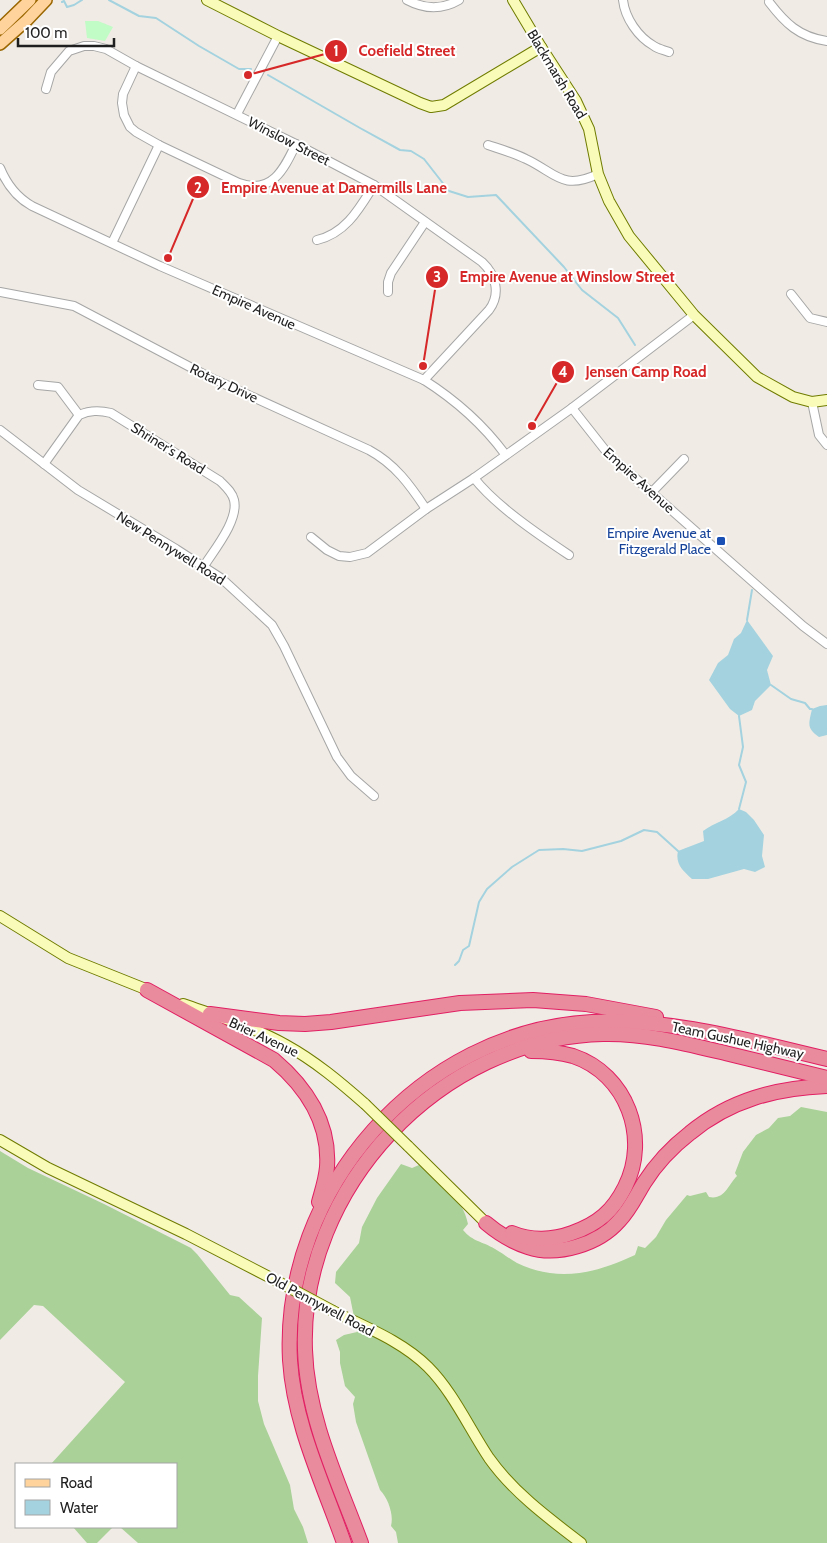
<svg xmlns="http://www.w3.org/2000/svg" width="827" height="1543" viewBox="0 0 827 1543" font-family="Cabin,sans-serif">
  <style>
    .forest { fill: #a9d198 }
    .park { fill: #c1fbc5 }
    .water { fill: #a4d2df }
    .lines { fill: none; stroke-linecap: round; stroke-linejoin: round }
    .stream { stroke: #a4d2df; stroke-width: 2 }
    .street-casing { stroke: #a6a6a6; stroke-width: 10 }
    .secondary-casing { stroke: #6f7b01; stroke-width: 12 }
    .primary-casing { stroke: #9a6600; stroke-width: 14 }
    .highway-casing { stroke: #e11f63; stroke-width: 16 }
    .street { stroke: #fff; stroke-width: 8 }
    .secondary { stroke: #f9fcb8; stroke-width: 10 }
    .primary { stroke: #ffd39b; stroke-width: 11 }
    .highway { stroke: #ea8a9d; stroke-width: 14 }
    .secondary-bridge-casing { stroke: #6f7b01; stroke-width: 12; stroke-linecap: butt }
    .secondary-bridge { stroke: #f9fcb8; stroke-width: 10 }
    .transit-dot { fill: #1a4fb4; stroke: #fff; stroke-width: 2 }
    .labels { text-anchor: middle; stroke-width: 4; stroke-linejoin: round; paint-order: stroke }
    .street-label { font-size: 14px; fill: #1f1f1f; stroke: #fff }
    .transit-label { font-size: 14px; fill: #164399; stroke: #fff; text-anchor: end }
    .leader { fill: none; stroke: #d62828; stroke-width: 2 }
    .callout-dot { fill: #d62828; stroke: #fff; stroke-width: 2 }
    .mark-label { font-size: 15px; text-anchor: middle; font-weight: bold; fill: #fff }
    .callout-label { font-size: 15px; text-anchor: middle; font-weight: bold; fill: #d62828; stroke: #fff; stroke-width: 4; stroke-linejoin: round; paint-order: stroke }
  </style>
  <rect width="100%" height="100%" fill="#f0ece5"/>
  <!-- forest -->
  <g class="forest">
    <path d="M 801,1107 L 827,1112 L 827,1543 L 398,1543 L 396,1532 L 391,1526 C 394,1515 388,1498 380,1490 L 356,1422 L 353,1404 L 355,1397 L 345,1386 L 340,1363 L 340,1352 L 336,1340 L 344,1335 L 357,1332 L 350,1297 L 335,1283 L 336,1272 L 359,1243 L 362,1227 L 377,1198 L 401,1164 L 412,1168 L 419,1165 C 440,1180 463,1198 468,1224 L 463,1230 C 473,1242 482,1241 495,1249 C 502,1253 510,1259 517,1263 C 559,1283 596,1273 635,1255 L 638,1246 L 645,1248 L 656,1237 L 666,1220 L 687,1195 L 690,1196 L 706,1192 L 709,1197 C 725,1200 728,1185 737,1176 L 735,1173 L 743,1152 L 756,1135 L 769,1128 L 778,1118 L 790,1116 Z"/>
    <polygon points="0,1151 28,1168 104,1204 191,1248 197,1254 230,1295 239,1297 262,1318 258,1376 258,1401 264,1424 290,1485 294,1509 303,1527 308,1543 138,1543 120,1527 176,1527 176,1464 51,1464 125,1382 43,1306 34,1305 0,1340"/>
    <polygon points="73,1527 113,1527 97,1543 87,1543"/>
  </g>
  <!-- park -->
  <polygon class="park" points="85,21 98,21 113,27 105,41 87,38"/>
  <!-- water -->
  <g class="water">
    <polygon points="747,620 773,656 767,670 771,685 755,701 752,710 739,716 730,709 709,680 718,663 728,655 734,639 741,633"/>
    <path d="M 827,705 L 827,735 L 819,737 C 806,728 809,723 812,709 L 820,706 Z"/>
    <path d="M 739,809 L 746,812 L 754,820 L 764,835 L 762,856 L 765,867 L 755,872 L 744,869 L 708,879 L 692,879 C 683,871 675,864 678,851 L 704,841 L 703,831 C 715,822 729,820 739,809 Z"/>
  </g>
  <g class="lines">
    <!-- stream -->
    <g class="stream">
      <polyline points="109,0 139,16 156,18 199,46 239,69 251,69"/>
      <polyline points="62,2 64,1 67,7 74,5 82,0"/>
      <polyline points="268,75 360,128 400,150 411,151 424,159 449,191 468,197 496,195 564,267 582,290 618,318 635,345"/>
      <polyline points="747,620 752,590"/>
      <polyline points="771,685 791,699 805,703 810,709 812,709"/>
      <polyline points="739,716 743,747 739,765 746,782 739,809"/>
      <polyline points="455,965 459,961 463,950 469,946 479,902 487,889 512,867 539,850 563,849 582,851 621,841 644,830 657,832 678,851"/>
    </g>
    <defs>
      <g id="street">
        <path d="M 407,0 C 424,9 442,10 459,0"/>
        <path d="M 623,0 C 625,18 638,37 654,46 C 658,49 664,50 669,52"/>
        <path d="M 769,2 C 785,23 799,37 827,41"/>
        <path d="M 136,66 L 123,94 L 122,103 L 124,115 L 130,127 L 136,132 L 159,145 L 239,183 C 272,195 284,169 296,144"/>
        <path d="M 46,89 L 51,72 L 69,51 L 84,46 L 94,46 L 106,49 L 136,66 L 296,144 L 374,185 L 482,262 C 496,275 501,294 489,310 L 424,380"/>
        <polyline points="237,114 278,36"/>
        <path d="M 488,145 C 500,149 514,153 526,159 C 556,173 562,191 598,174"/>
        <path d="M 0,168 C 7,185 16,197 32,206 L 160,266 L 424,380 C 457,401 482,423 505,454"/>
        <path d="M 317,240 C 346,233 359,209 374,185"/>
        <polyline points="112,243 159,145"/>
        <path d="M 0,292 L 74,306 L 209,377 L 369,450 C 395,464 410,485 426,509"/>
        <polyline points="388,292 388,282 391,273 425,222"/>
        <polyline points="791,294 810,318 827,322"/>
        <polyline points="38,385 58,387 79,415"/>
        <polyline points="812,402 819,435 827,445"/>
        <polyline points="572,408 609,455 803,626 827,644"/>
        <polyline points="0,430 78,490 176,549 221,578 272,625 284,646 337,757 351,776 374,796"/>
        <path d="M 44,464 L 79,415 C 90,410 99,410 111,413 L 220,481 C 226,487 232,492 234,500 C 239,520 214,550 204,566"/>
        <path d="M 474,478 C 496,506 539,535 569,555"/>
        <polyline points="652,492 684,459"/>
        <polyline points="311,537 327,550 339,556 350,557 367,553 426,509 474,478 572,408 694,315"/>
      </g>
      <g id="secondary">
        <polyline points="207,0 278,36 420,103 431,107 444,105 541,47"/>
        <polyline points="513,0 541,47 576,101 589,129 598,174 609,201 629,236 694,315 757,377 793,397 812,402 827,400"/>
        <polyline points="0,916 68,958 153,992"/>
        <path d="M 183,1004 C 217,1016 254,1027 286,1045 C 315,1061 340,1082 365,1104"/>
        <polyline points="0,1140 48,1168 186,1234 273,1279"/>
        <polyline points="408,1146 486,1223"/>
        <path d="M 333,1311 C 365,1327 402,1341 428,1367 C 453,1392 469,1428 489,1458 C 513,1492 548,1518 581,1543"/>
      </g>
      <g id="primary">
        <polyline points="0,29 30,0"/>
        <polyline points="0,44 27,20 46,0"/>
      </g>
      <g id="highway">
        <path d="M 147,990 L 274,1060 C 306,1087 330,1123 327,1167 C 326,1179 322,1191 319,1202"/>
        <polyline points="210,1014 279,1023 305,1024 331,1022 460,1003 533,1000 586,1004 656,1017"/>
        <path d="M 486,1223 C 499,1234 512,1242 528,1247 C 558,1257 599,1244 619,1221 C 630,1210 636,1196 644,1183 C 656,1164 672,1147 690,1133 C 730,1100 776,1088 827,1086"/>
        <path d="M 512,1233 C 531,1241 553,1240 572,1233 C 598,1224 613,1211 625,1187 C 650,1138 627,1074 573,1056 C 559,1052 545,1051 531,1051"/>
        <path d="M 344,1543 C 323,1483 294,1424 290,1360 C 281,1189 421,1031 592,1022 C 672,1018 750,1041 827,1059"/>
        <path d="M 361,1543 C 338,1481 307,1417 305,1350 C 299,1188 440,1038 603,1034 C 646,1033 687,1044 729,1054 C 762,1062 794,1070 827,1078"/>
      </g>
    </defs>
    <!-- street casing -->
    <use href="#street" class="street-casing"/>
    <!-- secondary casing -->
    <use href="#secondary" class="secondary-casing"/>
    <!-- primary casing -->
    <use href="#primary" class="primary-casing"/>
    <!-- highway casing -->
    <use href="#highway" class="highway-casing"/>
    <!-- street -->
    <use href="#street" class="street"/>
    <!-- secondary -->
    <use href="#secondary" class="secondary"/>
    <!-- primary -->
    <use href="#primary" class="primary"/>
    <!-- highway -->
    <use href="#highway" class="highway"/>
    <defs>
      <g id="secondary-bridge">
        <polyline points="365,1104 408,1146"/>
        <polyline points="273,1279 333,1311"/>
      </g>
    </defs>
    <!-- secondary-bridge casing -->
    <use href="#secondary-bridge" class="secondary-bridge-casing"/>
    <!-- secondary-bridge -->
    <use href="#secondary-bridge" class="secondary-bridge"/>
  </g>
  <!-- markers -->
  <rect class="transit-dot" x="716" y="536" width="10" height="10" rx="2.5"/>
  <g class="labels">
    <!-- street labels -->
    <g class="street-label">
      <text transform="translate(557 74) rotate(59)" y="5">Blackmarsh Road</text>
      <text transform="translate(289 141) rotate(27)" y="5">Winslow Street</text>
      <text transform="translate(254 307) rotate(24)" y="5">Empire Avenue</text>
      <text transform="translate(224 383) rotate(25)" y="5">Rotary Drive</text>
      <text transform="translate(168 448) rotate(32)" y="5">Shriner's Road</text>
      <text transform="translate(639 480) rotate(42)" y="5">Empire Avenue</text>
      <text transform="translate(171 548) rotate(32)" y="5">New Pennywell Road</text>
      <text transform="translate(264 1037) rotate(25)" y="5">Brier Avenue</text>
      <text transform="translate(738 1040) rotate(12)" y="5">Team Gushue Highway</text>
      <text transform="translate(320 1304) rotate(28)" y="5">Old Pennywell Road</text>
    </g>
    <!-- transit labels -->
    <g class="transit-label">
      <text x="711" y="538">Empire Avenue at<tspan x="711" dy="16">Fitzgerald Place</tspan></text>
    </g>
  </g>
  <!-- callouts -->
  <path class="leader" d="M248 75L336 51M168 258L198 187M423 366L437 277M532 426L563 372"/>
  <g class="callout-dot">
    <circle cx="248" cy="75" r="5"/>
    <circle cx="168" cy="258" r="5"/>
    <circle cx="423" cy="366" r="5"/>
    <circle cx="532" cy="426" r="5"/>
    <circle cx="336" cy="51" r="12"/>
    <circle cx="198" cy="187" r="12"/>
    <circle cx="437" cy="277" r="12"/>
    <circle cx="563" cy="372" r="12"/>
  </g>
  <g class="mark-label">
    <text x="336" y="56">1</text>
    <text x="198" y="193">2</text>
    <text x="437" y="282">3</text>
    <text x="563" y="377">4</text>
  </g>
  <g class="callout-label">
    <text x="407" y="56">Coefield Street</text>
    <text x="334" y="193">Empire Avenue at Damermills Lane</text>
    <text x="567" y="282">Empire Avenue at Winslow Street</text>
    <text x="646" y="377">Jensen Camp Road</text>
  </g>
  <!-- legend -->
  <rect x="15" y="1463" width="162" height="65" fill="#ffffff" stroke="#a5a5a5"/>
  <rect x="25" y="1479" width="25" height="8" fill="#ffd39b" stroke="#a5a5a5"/>
  <text x="60" y="1488" font-size="15" fill="#1f1f1f">Road</text>
  <rect x="25" y="1500" width="25" height="15" fill="#a4d2df" stroke="#a5a5a5"/>
  <text x="60" y="1513" font-size="15" fill="#1f1f1f">Water</text>
  <!-- scale -->
  <path d="M18 38v8h96v-8" fill="none" stroke="#1f1f1f" stroke-width="2.5"/>
  <text x="25" y="38" font-size="15" fill="#1f1f1f" stroke="#ffffff" stroke-width="4" paint-order="stroke">100 m</text>
</svg>
